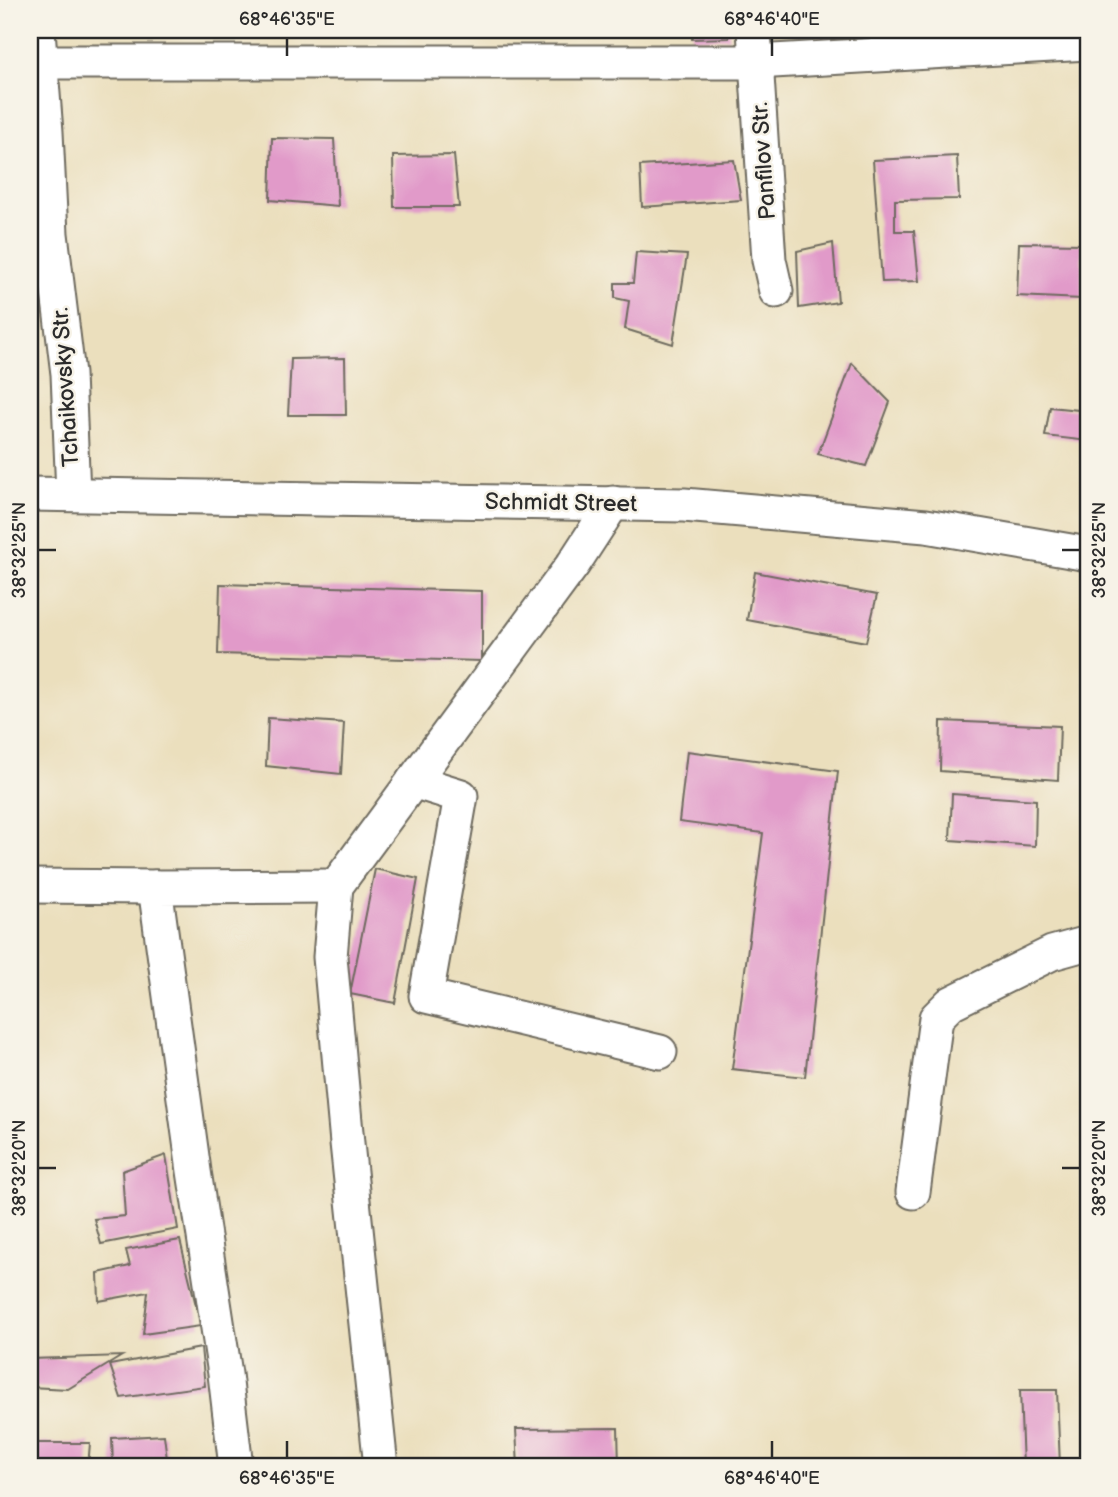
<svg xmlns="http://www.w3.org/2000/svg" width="1118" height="1497" viewBox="0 0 1118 1497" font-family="'Balsamiq Sans',sans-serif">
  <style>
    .building { fill: #e19ac9 }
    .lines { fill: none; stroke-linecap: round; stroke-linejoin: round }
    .minor-casing { stroke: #6e6a5e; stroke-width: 37 }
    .minor { stroke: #fff; stroke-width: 33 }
    .ticks { fill: none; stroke: #2b2b2b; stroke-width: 2.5 }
    .labels { text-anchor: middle; stroke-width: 5; stroke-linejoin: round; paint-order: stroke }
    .street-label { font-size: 23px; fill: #2b2b2b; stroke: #f7f3e8 }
    .neatline { fill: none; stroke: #2b2b2b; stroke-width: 2.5 }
    .ticks-label { font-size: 18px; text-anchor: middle; fill: #2b2b2b }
  </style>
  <rect width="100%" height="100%" fill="#f7f3e8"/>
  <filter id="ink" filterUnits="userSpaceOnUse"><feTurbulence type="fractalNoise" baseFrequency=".0143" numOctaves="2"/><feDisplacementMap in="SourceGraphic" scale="14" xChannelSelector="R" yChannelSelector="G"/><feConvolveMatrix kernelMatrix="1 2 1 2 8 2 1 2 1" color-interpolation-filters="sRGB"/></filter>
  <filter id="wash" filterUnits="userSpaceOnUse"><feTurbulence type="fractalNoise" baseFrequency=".00686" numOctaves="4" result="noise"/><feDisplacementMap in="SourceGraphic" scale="28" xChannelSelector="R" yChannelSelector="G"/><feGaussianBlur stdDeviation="1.57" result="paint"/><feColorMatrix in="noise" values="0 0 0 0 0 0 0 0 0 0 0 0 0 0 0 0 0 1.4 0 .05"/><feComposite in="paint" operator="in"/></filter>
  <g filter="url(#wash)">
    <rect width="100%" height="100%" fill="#ebdfbd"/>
    <g id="blocks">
      <!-- building -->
      <g class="building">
        <polygon points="692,30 729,30 729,38 692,39"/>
        <polygon points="821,30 910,30 911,32 821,41"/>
        <polygon points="935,30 967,30 966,37 934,35"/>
        <polygon points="272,138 334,139 338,206 270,200"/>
        <polygon points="454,155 459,207 394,207 393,156"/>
        <polygon points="957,156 959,199 895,200 895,231 914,231 919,281 882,282 873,160"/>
        <polygon points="734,160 741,200 642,207 640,166"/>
        <polygon points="833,243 838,302 799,308 797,251"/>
        <polygon points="1019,243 1082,244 1082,299 1017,296"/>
        <polygon points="636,252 687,255 673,344 625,329 629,301 615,298 615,283 633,283"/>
        <polygon points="345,358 346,415 288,415 291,359"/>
        <polygon points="852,363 890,402 866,466 818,454"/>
        <polygon points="1050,407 1088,411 1088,441 1045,436"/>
        <polygon points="755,572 877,595 866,642 747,620"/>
        <polygon points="220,584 482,591 482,661 218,654"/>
        <polygon points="268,718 344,723 341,774 266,766"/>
        <polygon points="941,721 1060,726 1058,780 940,771"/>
        <polygon points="687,751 838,771 805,1077 732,1069 763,833 679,822"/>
        <polygon points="952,794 1036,800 1035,846 950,840"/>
        <polygon points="375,869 418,879 395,1003 350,994"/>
        <polygon points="166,1155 178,1229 101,1244 94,1219 125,1216 122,1171"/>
        <polygon points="180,1240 201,1326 143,1334 148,1292 99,1301 98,1273 130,1266 126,1250"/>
        <polygon points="201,1348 205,1386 121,1398 110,1365"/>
        <polygon points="122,1356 68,1389 30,1387 30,1359"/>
        <polygon points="1020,1390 1057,1390 1060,1467 1023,1467"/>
        <polygon points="618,1428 619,1467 518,1467 516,1429"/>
        <polygon points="164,1435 168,1467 113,1467 112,1438"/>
        <polygon points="30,1443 90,1443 88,1467 30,1467"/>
      </g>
    </g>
  </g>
  <g filter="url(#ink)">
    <use href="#blocks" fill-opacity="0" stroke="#6e6a5e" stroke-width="2"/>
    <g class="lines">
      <defs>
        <g id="minor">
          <polyline points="38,30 46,132 51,234 68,374 73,494"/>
          <polyline points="754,30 769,260 776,291"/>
          <polyline points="41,62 756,62 1088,43"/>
          <polyline points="30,494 684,505 926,526 1088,554"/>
          <polyline points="413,781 461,796 426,996 660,1052"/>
          <polyline points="30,886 155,887"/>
          <polyline points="913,1192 936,1018 951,1003 1052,953 1088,943"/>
          <polyline points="236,1467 225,1374 194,1171 155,887 336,886"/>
          <polyline points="381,1467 347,1143 330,957 336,886 574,563 613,503"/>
        </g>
      </defs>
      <!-- minor casing -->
      <use href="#minor" class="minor-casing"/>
      <!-- minor -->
      <use href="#minor" class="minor"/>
    </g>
  </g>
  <!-- ticks -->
  <path class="ticks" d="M 287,38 L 287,56M 772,38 L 772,56M 38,550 L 56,550M 1062,550 L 1080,550M 38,1168 L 56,1168M 1062,1168 L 1080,1168M 287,1441 L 287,1458M 772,1441 L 772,1458"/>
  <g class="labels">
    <!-- street labels -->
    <g class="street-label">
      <text transform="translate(763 161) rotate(-94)" y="8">Panfilov Str.</text>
      <text transform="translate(65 387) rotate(-94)" y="8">Tchaikovsky Str.</text>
      <text transform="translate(561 502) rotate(1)" y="8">Schmidt Street</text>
    </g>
  </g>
  <!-- margin -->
  <rect width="1118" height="1497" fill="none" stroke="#f7f3e8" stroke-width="77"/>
  <rect x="38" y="38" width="1042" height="1420" class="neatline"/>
  <g class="ticks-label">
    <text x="287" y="25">68°46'35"E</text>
    <text x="772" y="25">68°46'40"E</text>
    <text transform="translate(19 550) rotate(-90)" y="6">38°32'25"N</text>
    <text transform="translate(1099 550) rotate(-90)" y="6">38°32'25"N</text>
    <text transform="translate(19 1168) rotate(-90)" y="6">38°32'20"N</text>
    <text transform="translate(1099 1168) rotate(-90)" y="6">38°32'20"N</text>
    <text x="287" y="1484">68°46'35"E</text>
    <text x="772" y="1484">68°46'40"E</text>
  </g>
</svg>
